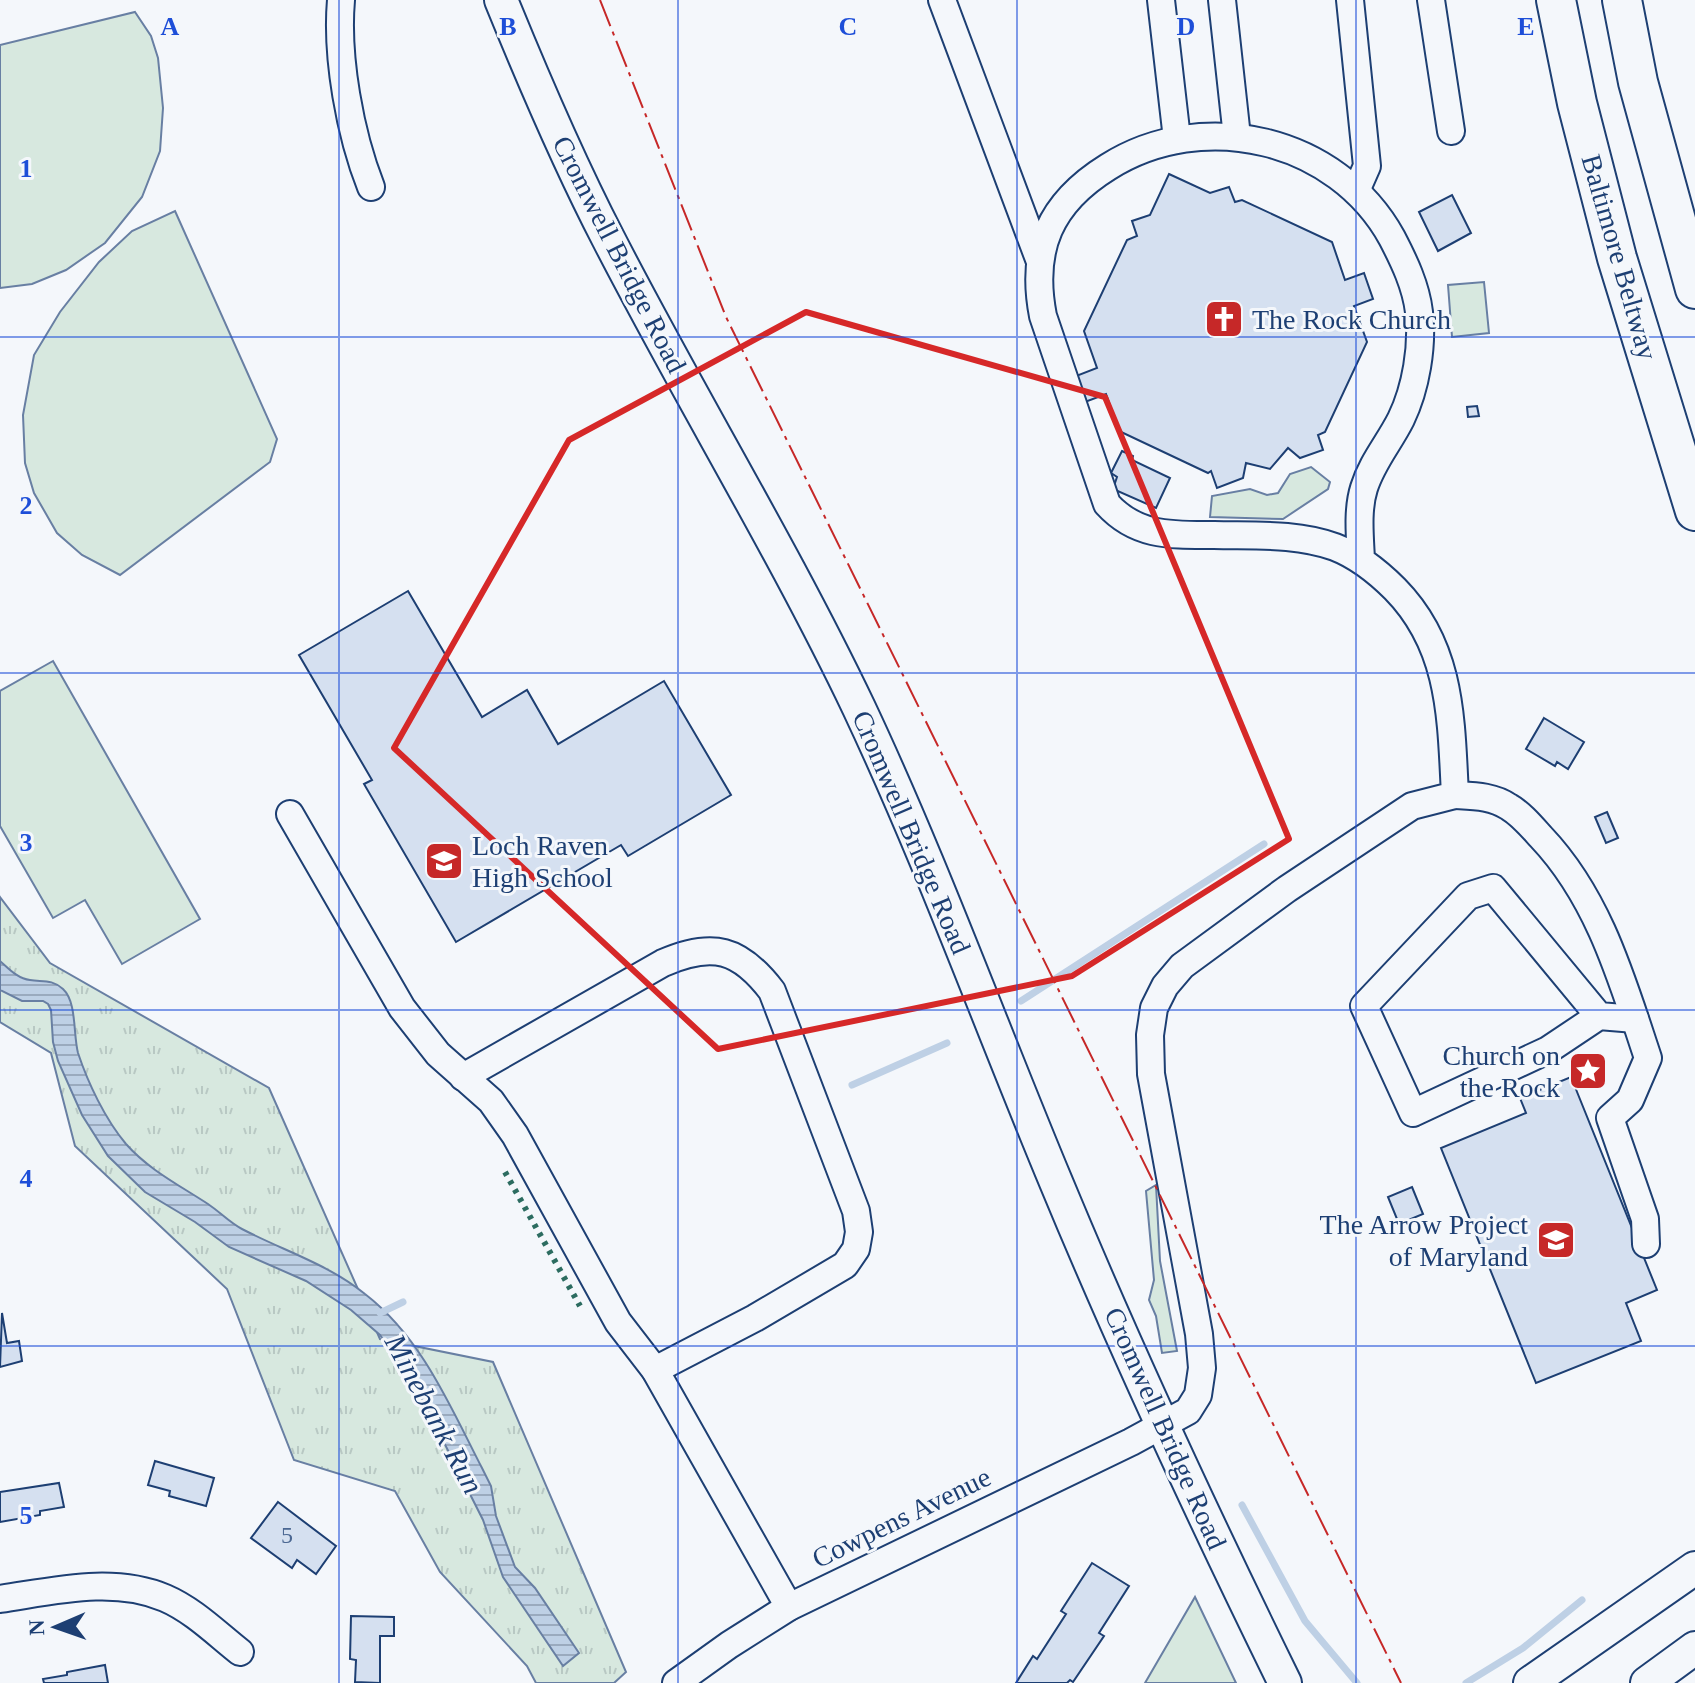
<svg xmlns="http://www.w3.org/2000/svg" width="1695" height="1683" viewBox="0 0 1695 1683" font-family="'Times New Roman',serif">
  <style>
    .green { fill: #d7e8df; stroke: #687fa3; stroke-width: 2 }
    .park { fill: url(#park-tufts); stroke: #687fa3; stroke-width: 2 }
    .water { fill: url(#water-rules); stroke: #687fa3; stroke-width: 2 }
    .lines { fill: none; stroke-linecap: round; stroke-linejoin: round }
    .stream { stroke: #bed0e5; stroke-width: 7 }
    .building { fill: #d5e0f0; stroke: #1d3f73; stroke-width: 2 }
    .minor-casing { stroke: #1d3f73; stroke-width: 30 }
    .major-casing { stroke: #1d3f73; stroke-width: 36 }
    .highway-casing { stroke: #1d3f73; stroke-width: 42 }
    .minor { stroke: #f4f7fb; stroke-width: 26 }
    .major { stroke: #f4f7fb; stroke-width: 32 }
    .highway { stroke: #f4f7fb; stroke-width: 38 }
    .hedge { stroke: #2c6c60; stroke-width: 6; stroke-dasharray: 4 6; stroke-linecap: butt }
    .power { stroke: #c62828; stroke-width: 2; stroke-dasharray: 28 6 4 6; stroke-linecap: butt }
    .marked { fill: none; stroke: #d62828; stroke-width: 6; stroke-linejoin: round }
    .grid { fill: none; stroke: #1d4ed8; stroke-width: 2; stroke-opacity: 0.55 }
    .labels { text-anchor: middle; stroke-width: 6; stroke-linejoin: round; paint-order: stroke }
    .number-label { font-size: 24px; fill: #4b6792 }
    .street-label { font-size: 28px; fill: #1d3f73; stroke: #f4f7fb }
    .poi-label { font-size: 28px; fill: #1d3f73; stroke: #f4f7fb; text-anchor: start }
    .water-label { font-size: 30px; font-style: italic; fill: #1d3f73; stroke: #f4f7fb }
    .grid-label { font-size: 26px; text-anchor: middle; font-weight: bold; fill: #1d4ed8; stroke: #f4f7fb; stroke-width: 6; stroke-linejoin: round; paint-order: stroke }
  </style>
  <defs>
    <pattern id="park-tufts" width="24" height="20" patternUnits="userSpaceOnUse" patternTransform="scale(2)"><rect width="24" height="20" fill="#d7e8df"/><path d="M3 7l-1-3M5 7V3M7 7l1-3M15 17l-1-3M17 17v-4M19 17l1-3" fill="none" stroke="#b8c8c3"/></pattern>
    <pattern id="water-rules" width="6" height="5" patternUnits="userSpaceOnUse" patternTransform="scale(2)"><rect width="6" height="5" fill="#bed0e5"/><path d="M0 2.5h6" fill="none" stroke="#9aaabe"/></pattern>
  </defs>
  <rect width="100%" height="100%" fill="#f4f7fb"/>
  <!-- green -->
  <g class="green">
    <polygon points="135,12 151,36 158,58 163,108 160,151 142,197 105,243 66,270 32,284 0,288 0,45"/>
    <polygon points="175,211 277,439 270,462 120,575 82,555 57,533 34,493 25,463 23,415 34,355 60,312 99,262 132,231"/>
    <polygon points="1484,282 1489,333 1452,337 1448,285"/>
    <polygon points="1311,467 1330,482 1328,489 1283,519 1210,517 1212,496 1250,489 1267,495 1278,493 1290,474"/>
    <polygon points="53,661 200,919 122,964 85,900 53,918 0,826 0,691"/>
    <polygon points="1156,1185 1160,1261 1177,1351 1162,1353 1156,1316 1149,1300 1154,1280 1146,1191"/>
    <polygon points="1195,1597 1236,1683 1145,1683"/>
  </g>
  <!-- park -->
  <polygon class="park" points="0,897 50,963 269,1088 380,1339 493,1362 626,1672 614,1683 536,1683 527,1666 440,1572 395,1491 294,1460 227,1289 75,1146 51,1053 0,1022"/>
  <!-- water -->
  <path class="water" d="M 0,961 C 8,968 18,979 30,980 C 43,982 52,979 63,989 C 77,1002 73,1034 78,1053 C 88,1083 105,1119 126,1144 C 149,1170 179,1185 208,1204 C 220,1212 230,1223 242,1229 C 284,1251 328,1264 365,1294 C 422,1338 450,1406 482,1468 L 491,1486 L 496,1516 L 515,1567 L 535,1588 L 579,1653 L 563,1666 L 503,1577 L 483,1520 L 414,1383 L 380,1335 L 351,1310 L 306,1281 L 229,1247 L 195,1222 L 145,1192 L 108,1156 L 82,1115 L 58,1061 L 53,1042 L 51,1010 L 48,1004 L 43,1001 L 22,1001 L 0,990 Z"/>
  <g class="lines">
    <!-- stream -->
    <g class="stream">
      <polyline points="1021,1001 1264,844"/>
      <polyline points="852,1085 947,1043"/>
      <polyline points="380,1313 403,1302"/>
      <polyline points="1242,1505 1305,1621 1357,1683"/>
      <polyline points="1466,1683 1523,1648 1582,1600"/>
    </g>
  </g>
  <!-- building -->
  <g class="building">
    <polygon points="1169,174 1210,193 1229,187 1235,202 1242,200 1332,242 1345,280 1364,273 1373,299 1354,306 1367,342 1325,432 1318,435 1323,450 1300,458 1288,448 1270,469 1246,463 1243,478 1217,488 1211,471 1208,473 1119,431 1106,394 1085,402 1076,376 1097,368 1084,331 1127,240 1137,236 1132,221 1150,215"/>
    <polygon points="1452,195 1471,233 1438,251 1419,212"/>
    <polygon points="1477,406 1479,416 1468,417 1467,407"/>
    <polygon points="1122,451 1133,456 1132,460 1170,478 1156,508 1113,489 1117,477 1111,473"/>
    <polygon points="408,591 482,717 527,690 558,744 664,681 731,795 628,856 621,845 456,942 364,784 372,780 299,655"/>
    <polygon points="1544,718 1584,742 1568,769 1557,762 1555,766 1526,749"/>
    <polygon points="1607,812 1618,838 1606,843 1595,817"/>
    <polygon points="1571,1077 1657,1290 1626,1303 1641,1341 1536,1383 1441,1148 1526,1113 1520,1098"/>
    <polygon points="1412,1187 1423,1214 1399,1224 1388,1197"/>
    <polygon points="2,1313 7,1343 19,1341 22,1361 0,1367"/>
    <polygon points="155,1461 214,1478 206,1506 169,1496 170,1491 148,1485"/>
    <polygon points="59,1483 64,1507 40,1511 40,1515 0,1522 0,1492"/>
    <polygon points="278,1502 336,1546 316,1574 297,1560 292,1568 251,1538"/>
    <polygon points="1092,1563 1129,1586 1099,1633 1104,1636 1073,1682 1070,1680 1067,1683 1016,1683 1033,1656 1037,1659 1066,1614 1061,1611"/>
    <polygon points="351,1616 394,1617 394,1636 380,1636 380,1683 355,1682 356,1660 350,1659"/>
    <polygon points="105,1665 108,1683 44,1683 43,1679 67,1675 67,1672"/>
  </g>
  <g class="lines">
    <defs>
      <g id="minor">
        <path d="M 341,0 C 336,57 350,134 371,187"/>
        <polyline points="942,0 1039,259"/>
        <polyline points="1161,0 1177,139"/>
        <polyline points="1222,0 1237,137"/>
        <polyline points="1350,0 1367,166 1356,191"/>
        <polyline points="1431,0 1451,131"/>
        <path d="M 1455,795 C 1474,796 1493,796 1509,807 C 1521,814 1531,826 1541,837 C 1599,898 1622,980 1648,1058 L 1630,1100 L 1610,1118 L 1645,1219 L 1646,1244"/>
        <polyline points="290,814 402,1008 438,1054 491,1101 515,1135 618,1322 655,1370 789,1607"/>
        <polyline points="1599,1016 1493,888 1468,896 1364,1006 1413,1113 1548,1050 1599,1016 1635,1019"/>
        <path d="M 463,1077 L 663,963 C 713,941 740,949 772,991 L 856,1211 L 859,1232 L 856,1249 L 845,1265 L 755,1318 L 655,1370"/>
        <path d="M 0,1599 C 54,1591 113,1576 165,1598 C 193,1610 216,1633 240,1652"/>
        <path d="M 676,1683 L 729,1645 L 789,1607 L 1131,1442 L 1188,1411 L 1198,1395 L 1202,1368 L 1199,1334 L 1151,1074 L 1150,1035 L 1154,1008 L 1165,986 L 1182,966 L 1287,889 L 1412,806 L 1455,795 C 1451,719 1452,647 1395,589 C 1378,572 1358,556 1335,547 C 1297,533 1254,536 1214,535 C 1172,535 1137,537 1107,504 L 1043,316 C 1030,249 1050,203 1108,167 C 1203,107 1337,138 1392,238 C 1404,261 1416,286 1419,312 C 1423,346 1416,388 1401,419 C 1389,443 1372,462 1364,488 C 1357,510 1360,537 1361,560"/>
      </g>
      <g id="major">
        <path d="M 501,0 C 534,81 568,161 608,238 C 689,396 782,547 859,708 C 932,863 990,1024 1056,1182 C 1126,1351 1204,1518 1285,1683"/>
        <polyline points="1530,1683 1695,1568"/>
        <polyline points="1647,1683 1695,1648"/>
      </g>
      <g id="highway">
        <polyline points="1556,0 1577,103 1617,258 1695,511"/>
        <polyline points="1622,0 1638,82 1695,289"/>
      </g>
    </defs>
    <!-- minor casing -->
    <use href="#minor" class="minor-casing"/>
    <!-- major casing -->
    <use href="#major" class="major-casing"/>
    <!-- highway casing -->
    <use href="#highway" class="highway-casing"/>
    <!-- minor -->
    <use href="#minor" class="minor"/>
    <!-- major -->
    <use href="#major" class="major"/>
    <!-- highway -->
    <use href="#highway" class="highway"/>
    <!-- hedge -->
    <polyline class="hedge" points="505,1172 580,1306"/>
    <!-- power -->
    <polyline class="power" points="600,0 726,317 1401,1683"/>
  </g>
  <!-- marked area -->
  <path class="marked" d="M 806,312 L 1105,397 L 1289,839 L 1072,976 L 718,1049 L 394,748 L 569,440 Z"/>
  <!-- grid -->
  <path class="grid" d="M 339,0 L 339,1683M 678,0 L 678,1683M 1017,0 L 1017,1683M 1356,0 L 1356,1683M 0,337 L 1695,337M 0,673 L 1695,673M 0,1010 L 1695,1010M 0,1346 L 1695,1346"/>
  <!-- icons -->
  <defs>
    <symbol id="church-square" viewBox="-11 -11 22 22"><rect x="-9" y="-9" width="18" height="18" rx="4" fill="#c62828" stroke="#f4f7fb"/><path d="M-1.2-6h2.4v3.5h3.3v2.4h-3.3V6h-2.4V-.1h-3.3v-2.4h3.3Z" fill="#fff"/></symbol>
    <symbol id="school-square" viewBox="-11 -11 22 22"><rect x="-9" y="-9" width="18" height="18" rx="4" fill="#c62828" stroke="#f4f7fb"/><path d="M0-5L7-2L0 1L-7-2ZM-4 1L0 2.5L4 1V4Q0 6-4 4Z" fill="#fff"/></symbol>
    <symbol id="sight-square" viewBox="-11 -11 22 22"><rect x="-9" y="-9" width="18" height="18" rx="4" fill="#c62828" stroke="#f4f7fb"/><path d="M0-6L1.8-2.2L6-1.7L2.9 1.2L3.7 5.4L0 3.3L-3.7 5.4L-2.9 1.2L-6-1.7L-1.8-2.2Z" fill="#fff"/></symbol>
  </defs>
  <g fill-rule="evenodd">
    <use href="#church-square" x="1202" y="297" width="44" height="44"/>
    <use href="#school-square" x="422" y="839" width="44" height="44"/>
    <use href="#sight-square" x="1566" y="1049" width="44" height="44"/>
    <use href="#school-square" x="1534" y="1218" width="44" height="44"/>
  </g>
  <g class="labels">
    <!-- number labels -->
    <g class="number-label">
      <text x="287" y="1543">5</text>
    </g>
    <!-- street labels -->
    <g class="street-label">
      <text transform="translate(620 254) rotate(63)" y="10">Cromwell Bridge Road</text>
      <text transform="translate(1620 257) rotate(74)" y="10">Baltimore Beltway</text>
      <text transform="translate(912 832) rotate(67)" y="10">Cromwell Bridge Road</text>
      <text transform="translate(1166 1428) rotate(66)" y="10">Cromwell Bridge Road</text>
      <text transform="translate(901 1517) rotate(-26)" y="10">Cowpens Avenue</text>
    </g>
    <!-- poi labels -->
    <g class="poi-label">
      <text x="1252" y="329">The Rock Church</text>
      <text x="472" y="855">Loch Raven<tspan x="472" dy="32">High School</tspan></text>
      <text x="1560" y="1065" text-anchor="end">Church on<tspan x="1560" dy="32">the Rock</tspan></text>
      <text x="1528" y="1234" text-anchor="end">The Arrow Project<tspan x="1528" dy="32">of Maryland</tspan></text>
    </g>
    <!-- water labels -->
    <g class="water-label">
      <text transform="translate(434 1414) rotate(62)" y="10">Minebank Run</text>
    </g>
  </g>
  <g class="grid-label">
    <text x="170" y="35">A</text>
    <text x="508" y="35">B</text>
    <text x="848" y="35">C</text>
    <text x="1186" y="35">D</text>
    <text x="1526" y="35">E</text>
    <text x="26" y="177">1</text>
    <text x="26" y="514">2</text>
    <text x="26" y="851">3</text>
    <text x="26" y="1187">4</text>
    <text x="26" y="1524">5</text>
  </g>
  <!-- north arrow -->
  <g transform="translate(56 1627) rotate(268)" stroke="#f4f7fb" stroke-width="6" paint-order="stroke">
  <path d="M0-6L14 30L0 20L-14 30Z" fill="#1d3f73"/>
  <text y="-12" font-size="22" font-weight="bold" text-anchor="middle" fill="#1d3f73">N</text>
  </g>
</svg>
